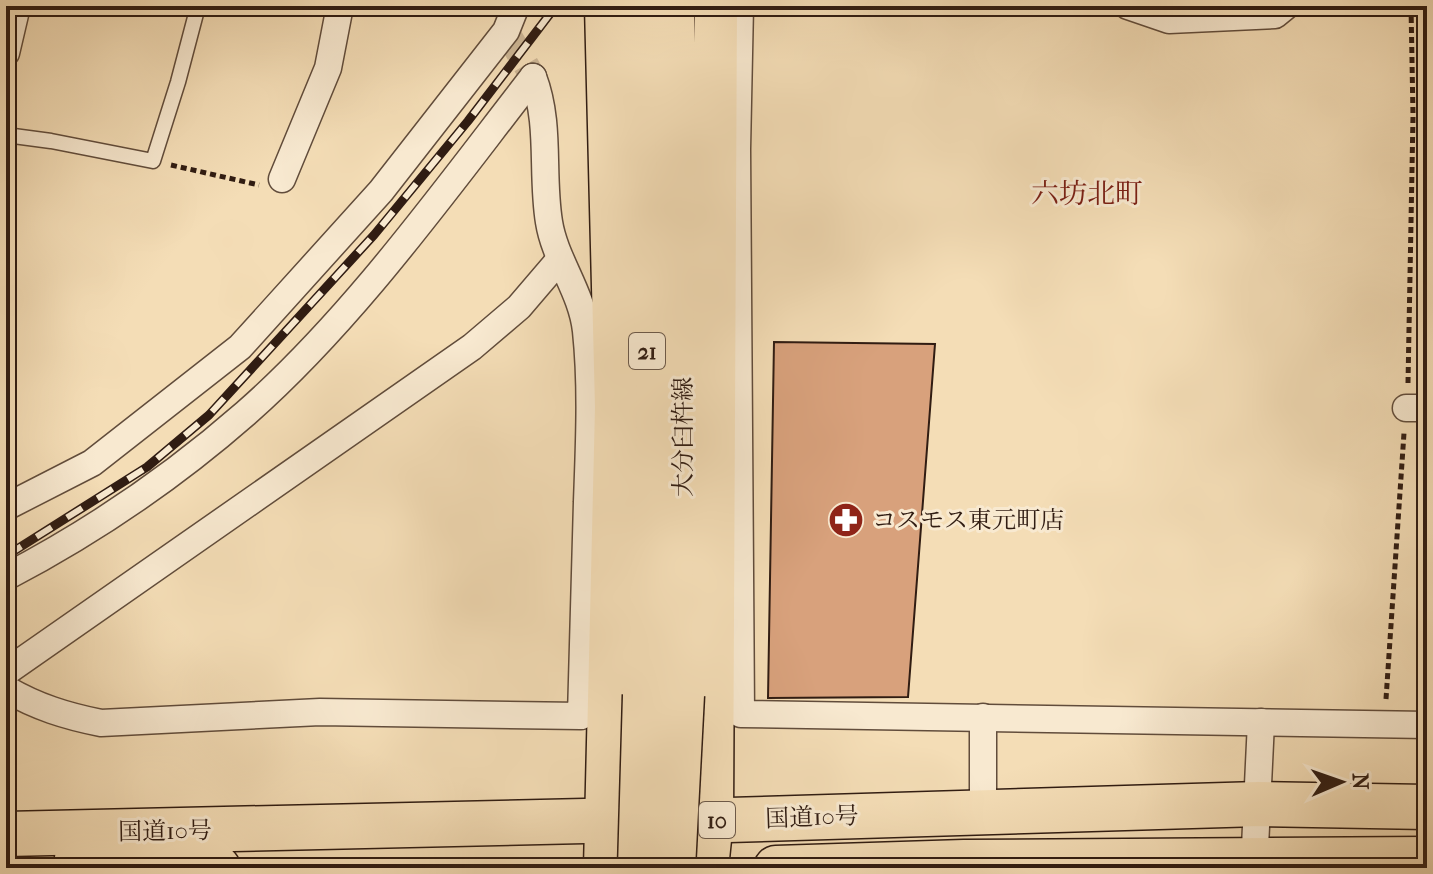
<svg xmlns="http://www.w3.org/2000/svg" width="1433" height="874" viewBox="0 0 1433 874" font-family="'IM FELL French Canon','Noto Serif JP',serif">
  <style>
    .building { fill: #d8a17c; stroke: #301c12; stroke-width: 2 }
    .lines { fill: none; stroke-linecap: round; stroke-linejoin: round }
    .street-tunnel { stroke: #cdb695; stroke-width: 26; stroke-dasharray: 26 13; stroke-linecap: butt }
    .lane-casing { stroke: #614c3b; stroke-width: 17 }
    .street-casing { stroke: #614c3b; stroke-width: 29 }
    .primary-casing { stroke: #301c12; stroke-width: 45 }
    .highway-casing { stroke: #301c12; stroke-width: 47 }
    .path { stroke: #301c12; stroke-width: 5; stroke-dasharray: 6 4; stroke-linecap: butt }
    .lane { stroke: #f8e9d0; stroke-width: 14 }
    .street { stroke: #f8e9d0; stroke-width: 26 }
    .primary { stroke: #f4ddb6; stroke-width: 42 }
    .highway { stroke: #f4ddb6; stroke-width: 44 }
    .rail-casing { stroke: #301c12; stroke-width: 9 }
    .rail { stroke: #f8e9d0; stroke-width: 6; stroke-dasharray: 18; stroke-linecap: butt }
    .primary-bridge-casing { stroke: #301c12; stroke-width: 45; stroke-linecap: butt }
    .primary-bridge { stroke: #f4ddb6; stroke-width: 42 }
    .labels { text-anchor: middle; stroke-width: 6; stroke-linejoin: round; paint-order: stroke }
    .shield { fill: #f8e9d0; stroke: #6c5a4b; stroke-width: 2 }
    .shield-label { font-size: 22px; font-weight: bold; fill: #301c12 }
    .street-label { font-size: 24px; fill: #301c12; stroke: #f8e9d0 }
    .poi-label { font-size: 24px; fill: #301c12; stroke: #f8e9d0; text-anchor: start }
    .quarter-label { font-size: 28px; fill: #7a1f14; stroke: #f8e9d0 }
  </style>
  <rect width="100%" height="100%" fill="#f4ddb6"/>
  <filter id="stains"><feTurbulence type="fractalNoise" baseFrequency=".0025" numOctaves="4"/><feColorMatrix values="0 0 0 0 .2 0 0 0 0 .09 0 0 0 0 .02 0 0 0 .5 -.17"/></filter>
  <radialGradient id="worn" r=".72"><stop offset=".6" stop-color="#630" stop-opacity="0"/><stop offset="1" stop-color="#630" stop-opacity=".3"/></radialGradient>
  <!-- building -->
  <polygon class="building" points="774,342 935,344 908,697 768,698"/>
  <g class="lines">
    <!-- street-tunnel -->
    <polyline class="street-tunnel" points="506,31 533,77"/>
    <defs>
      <polyline id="lane" points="6,135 51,141 153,161 178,82 198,6"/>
      <g id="street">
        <polyline points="740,6 737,149 741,714 1427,725"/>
        <polyline points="1128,6 1169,20 1275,15 1286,6"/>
        <polyline points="6,53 17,6"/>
        <polyline points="282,179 328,68 340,6"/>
        <polyline points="1406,408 1427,408"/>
        <polyline points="6,507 92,463 240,347 381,191 506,31 516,6"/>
        <path d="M 6,577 C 92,532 173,477 246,413 C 354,318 445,190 533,77"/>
        <polyline points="6,672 472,347 519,307 560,259"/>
        <path d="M 6,689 C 37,707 66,716 101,723 L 320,712 L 581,716 C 583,644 585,573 587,502 C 589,445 592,388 586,331 C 582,292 555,260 549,222 C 541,173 551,124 533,77"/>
        <polyline points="983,717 983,812"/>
        <polyline points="1254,868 1261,722"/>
      </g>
      <g id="primary">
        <polyline points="639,6 648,377 644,695"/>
        <polyline points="673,6 683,377 683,695"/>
        <polyline points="605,868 616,407 606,6"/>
        <polyline points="707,868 712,820 716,6"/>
      </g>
      <g id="highway">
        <polyline points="6,834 628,820 694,821 1259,804 1427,807"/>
        <polyline points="77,858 218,868"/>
        <polyline points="776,868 964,862 1427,859"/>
      </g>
    </defs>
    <!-- lane casing -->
    <use href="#lane" class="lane-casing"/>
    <!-- street casing -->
    <use href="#street" class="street-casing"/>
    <!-- primary casing -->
    <use href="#primary" class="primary-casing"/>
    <!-- highway casing -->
    <use href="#highway" class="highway-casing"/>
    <!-- path -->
    <g class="path">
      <polyline points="171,165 259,185"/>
      <polyline points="1408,383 1413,116 1411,6"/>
      <polyline points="1386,699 1404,433"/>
    </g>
    <!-- lane -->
    <use href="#lane" class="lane"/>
    <!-- street -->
    <use href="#street" class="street"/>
    <!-- primary -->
    <use href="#primary" class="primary"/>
    <!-- highway -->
    <use href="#highway" class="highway"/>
    <defs>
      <polyline id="rail" points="6,556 147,467 209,415 374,235 468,121 556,6"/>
    </defs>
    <!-- rail casing -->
    <use href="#rail" class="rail-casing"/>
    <!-- rail -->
    <use href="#rail" class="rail"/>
    <defs>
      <g id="primary-bridge">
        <polyline points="639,868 644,695"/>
        <polyline points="674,868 683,695"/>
      </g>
    </defs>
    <!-- primary-bridge casing -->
    <use href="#primary-bridge" class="primary-bridge-casing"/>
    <!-- primary-bridge -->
    <use href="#primary-bridge" class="primary-bridge"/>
  </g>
  <!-- icons -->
  <defs>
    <symbol id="pharmacy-disc" viewBox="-11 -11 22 22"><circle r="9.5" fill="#8f2418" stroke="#f8e9d0"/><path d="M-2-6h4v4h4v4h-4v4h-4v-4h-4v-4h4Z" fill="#fff"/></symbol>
  </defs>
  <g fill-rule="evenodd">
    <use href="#pharmacy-disc" x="826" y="500" width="40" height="40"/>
  </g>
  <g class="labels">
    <!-- shield labels -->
    <g class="shield">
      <rect x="629" y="333" width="36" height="36" rx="6"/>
      <rect x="699" y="802" width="36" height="36" rx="6"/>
    </g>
    <g class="shield-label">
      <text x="647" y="359">21</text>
      <text x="717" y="828">10</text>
    </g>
    <!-- street labels -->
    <g class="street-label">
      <text transform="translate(683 437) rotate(-90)" y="8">大分臼杵線</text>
      <text transform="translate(812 817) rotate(-2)" y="8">国道10号</text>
      <text transform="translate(165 831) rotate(-1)" y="8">国道10号</text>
    </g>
    <!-- poi labels -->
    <g class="poi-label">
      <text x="872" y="528">コスモス東元町店</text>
    </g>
    <!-- quarter labels -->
    <g class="quarter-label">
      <text x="1087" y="203">六坊北町</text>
    </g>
  </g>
  <!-- margin -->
  <rect width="1433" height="874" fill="none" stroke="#f4ddb6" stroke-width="32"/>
  <rect x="8" y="8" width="1417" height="858" fill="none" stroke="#301c12" stroke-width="4"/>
  <rect x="16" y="16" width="1401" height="842" fill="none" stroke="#301c12" stroke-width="2"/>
  <!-- north arrow -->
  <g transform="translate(1341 782) rotate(88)" stroke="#f8e9d0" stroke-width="6" paint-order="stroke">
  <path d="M0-6L14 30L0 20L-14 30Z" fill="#301c12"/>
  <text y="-12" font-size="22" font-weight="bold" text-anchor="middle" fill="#301c12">N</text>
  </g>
  <rect width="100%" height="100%" filter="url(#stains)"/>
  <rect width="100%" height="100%" fill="url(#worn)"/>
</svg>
